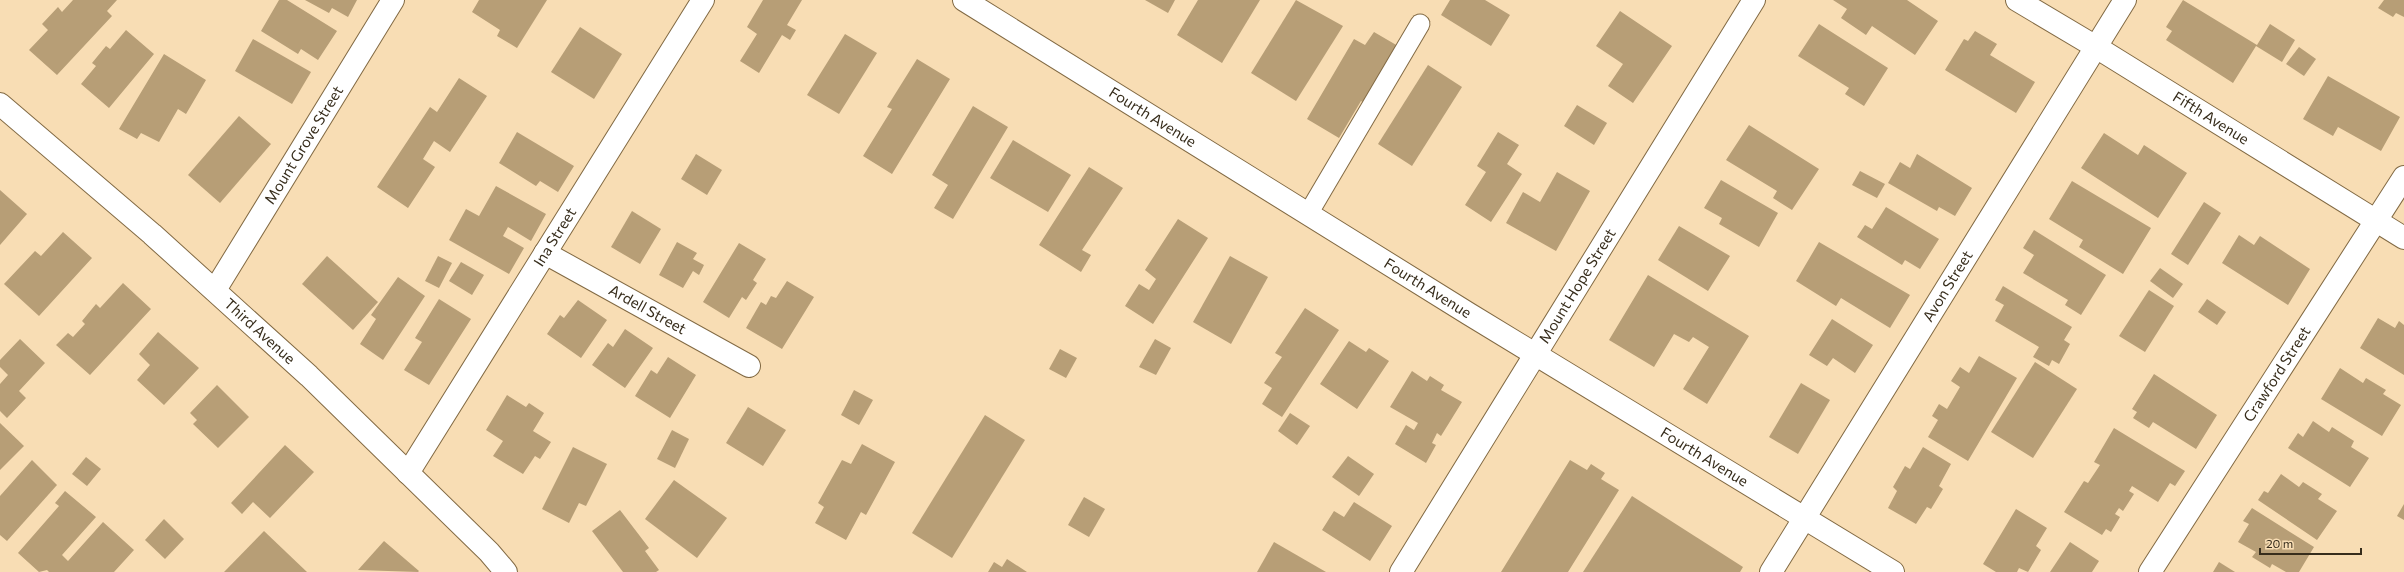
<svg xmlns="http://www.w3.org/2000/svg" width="2404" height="572" viewBox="0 0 2404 572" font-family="Commissioner,sans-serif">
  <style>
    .building { fill: #b79e76 }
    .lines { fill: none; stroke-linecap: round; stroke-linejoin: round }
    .lane-casing { stroke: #826a44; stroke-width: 21 }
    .street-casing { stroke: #826a44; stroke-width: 24 }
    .secondary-casing { stroke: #826a44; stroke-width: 24 }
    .lane { stroke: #fff; stroke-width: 19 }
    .street { stroke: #fff; stroke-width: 22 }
    .secondary { stroke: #fff; stroke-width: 22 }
    .labels { text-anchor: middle; stroke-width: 3; stroke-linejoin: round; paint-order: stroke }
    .street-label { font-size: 15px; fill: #372d1c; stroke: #f8ddb4 }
  </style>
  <rect width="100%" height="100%" fill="#f8ddb4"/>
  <!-- building -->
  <g class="building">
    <polygon points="73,0 117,0 107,11 112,16 57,75 29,50 48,30 42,24 58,7 62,12"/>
    <polygon points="279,0 287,0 337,31 318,60 301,49 298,54 261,31"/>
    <polygon points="305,0 357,0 348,17 332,8 329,13"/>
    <polygon points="479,0 547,0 517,48 497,36 500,30 472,12"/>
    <polygon points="763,0 802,0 787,25 796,30 790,40 782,35 759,73 740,61 757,34 747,27"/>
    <polygon points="1145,0 1175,0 1168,13"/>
    <polygon points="1198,0 1260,0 1222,63 1177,35"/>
    <polygon points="1296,0 1343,26 1296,101 1251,73"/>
    <polygon points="1450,0 1485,0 1510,15 1491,46 1441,15"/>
    <polygon points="1833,0 1907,0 1938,21 1915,55 1872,26 1866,35 1841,18 1847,9"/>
    <polygon points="2183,0 2257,45 2270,24 2295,40 2282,62 2256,46 2233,83 2166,40 2172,31 2166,27"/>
    <polygon points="2384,0 2404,0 2404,17 2396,13 2393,17 2378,8"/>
    <polygon points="1620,11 1672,46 1633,103 1608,86 1623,64 1596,46"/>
    <polygon points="1819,24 1888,68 1864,106 1845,94 1849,88 1798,56"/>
    <polygon points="580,27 622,54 594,99 551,72"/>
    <polygon points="126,30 154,54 109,108 81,84 96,66 92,63 106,46 110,49"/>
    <polygon points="1975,31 1997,44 1990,55 2035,82 2016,113 1945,70 1964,39 1968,41"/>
    <polygon points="1374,32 1398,46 1369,106 1361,101 1339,138 1307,119 1354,39 1365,45"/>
    <polygon points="845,34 877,53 839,114 807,95"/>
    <polygon points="253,39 311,72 292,104 235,71"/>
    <polygon points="2299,47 2316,59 2304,76 2286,64"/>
    <polygon points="164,54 206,80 186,114 178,109 159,142 141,133 137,139 119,129"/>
    <polygon points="917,59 950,79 892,174 863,156 892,109 887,107"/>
    <polygon points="1428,65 1462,87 1412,166 1378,144"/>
    <polygon points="2328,76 2400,117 2381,151 2338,127 2333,136 2303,119"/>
    <polygon points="459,78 487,96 450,152 434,141 423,159 435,167 408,208 377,187 430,107 437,112"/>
    <polygon points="1577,105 1607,123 1594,145 1564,126"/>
    <polygon points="973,106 1008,127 953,219 934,208 948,185 932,175"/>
    <polygon points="239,116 271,144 220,203 188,175"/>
    <polygon points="1749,125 1819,169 1792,210 1773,198 1777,191 1726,160"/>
    <polygon points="517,132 574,166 558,192 540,181 536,186 499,163"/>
    <polygon points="1498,132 1519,145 1507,164 1522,174 1491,222 1465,205 1486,172 1477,166"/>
    <polygon points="2104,133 2138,155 2144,145 2187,173 2158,218 2081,168"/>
    <polygon points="1013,140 1071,175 1048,212 990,178"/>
    <polygon points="696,154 722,170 707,195 681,179"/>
    <polygon points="1917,154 1972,188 1955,216 1939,207 1937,211 1888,183 1900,162 1910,168"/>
    <polygon points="1089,167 1123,188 1082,250 1091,255 1081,272 1039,245"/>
    <polygon points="1860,171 1885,184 1877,198 1852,185"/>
    <polygon points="1557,172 1590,191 1556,251 1506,223 1523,192 1540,202"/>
    <polygon points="1721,180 1778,213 1759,247 1719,224 1722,218 1704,208"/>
    <polygon points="2072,181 2151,228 2123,274 2079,247 2083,240 2049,219"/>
    <polygon points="496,186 546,214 531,241 508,227 503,236 524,248 509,274 449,240 466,209 479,216"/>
    <polygon points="0,190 27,214 0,245"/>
    <polygon points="2204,202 2221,213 2188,265 2171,254"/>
    <polygon points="1886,207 1939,239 1920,269 1905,260 1902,265 1857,237 1865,225 1872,229"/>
    <polygon points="632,211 661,229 640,264 611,247"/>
    <polygon points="1178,219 1208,238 1153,324 1125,306 1139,284 1149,290 1156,279 1145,270"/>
    <polygon points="1679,226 1730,256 1708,291 1658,260"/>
    <polygon points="2034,230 2106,275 2081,315 2065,305 2068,300 2023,273 2034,255 2023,248"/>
    <polygon points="63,232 92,258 39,316 4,284 35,251 41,256"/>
    <polygon points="2239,235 2254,245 2260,236 2310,269 2288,305 2222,263"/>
    <polygon points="677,242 697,253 693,259 704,265 699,275 693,271 683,288 659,275"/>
    <polygon points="1819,242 1910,295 1890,328 1841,298 1836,306 1796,281"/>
    <polygon points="739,243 766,259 753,280 757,283 746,300 742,297 729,318 703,302"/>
    <polygon points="327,256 378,302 353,330 302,284"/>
    <polygon points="438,256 452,263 439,288 425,281"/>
    <polygon points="1230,256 1268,277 1231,344 1193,322"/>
    <polygon points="461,262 484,275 472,295 449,281"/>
    <polygon points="2160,268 2183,284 2173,298 2150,281"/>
    <polygon points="1648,275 1749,336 1707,404 1683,389 1709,347 1693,337 1689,342 1674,334 1654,367 1609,340"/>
    <polygon points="398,277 425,296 383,360 360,344 376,319 371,315"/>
    <polygon points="787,281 814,297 782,349 746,328 761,302 766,305 771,296 776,298"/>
    <polygon points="123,283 151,309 90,375 56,345 68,333 73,337 85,324 82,321 96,304 100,308"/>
    <polygon points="2003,286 2072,327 2064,340 2070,344 2059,364 2052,360 2049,366 2033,357 2039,347 1995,321 2004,305 1995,300"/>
    <polygon points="2149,290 2174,306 2145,352 2119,336"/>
    <polygon points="439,299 471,319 429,385 404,370 422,342 415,338"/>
    <polygon points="2207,299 2226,312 2217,325 2198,312"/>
    <polygon points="578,300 607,320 581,358 547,334 560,315 564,318"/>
    <polygon points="1305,308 1339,330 1282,417 1262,404 1272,388 1264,383 1282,357 1275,353"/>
    <polygon points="2378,318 2395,328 2399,321 2404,325 2404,375 2360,348"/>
    <polygon points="1832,319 1873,345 1855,373 1833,358 1827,366 1809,355"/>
    <polygon points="625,329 653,348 625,388 592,365 608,343 613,347"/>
    <polygon points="158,332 199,368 164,405 137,380 150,365 139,354"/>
    <polygon points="20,339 45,363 19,391 26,398 7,418 0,411 0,384 8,375 0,367 0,360"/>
    <polygon points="1155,339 1171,348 1156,375 1139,367"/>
    <polygon points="1349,341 1366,352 1369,348 1389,361 1357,409 1320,384"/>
    <polygon points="1060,349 1077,358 1066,378 1049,369"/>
    <polygon points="1979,356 2017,378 1968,461 1928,437 1938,420 1932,416 1939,404 1947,409 1960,387 1951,381 1960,367 1969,373"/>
    <polygon points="668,357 696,375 670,418 635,396 651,370 657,374"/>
    <polygon points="2035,362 2077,389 2033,458 1991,432"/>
    <polygon points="2340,368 2363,383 2366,378 2386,390 2383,394 2401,405 2382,436 2321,399"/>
    <polygon points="1412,371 1427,381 1430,376 1444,385 1441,390 1462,402 1441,436 1437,433 1432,443 1436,445 1426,463 1395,444 1406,425 1414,430 1418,423 1390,407"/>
    <polygon points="2154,374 2217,415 2196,449 2153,422 2149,428 2133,418 2137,412 2132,409"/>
    <polygon points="1801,383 1830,400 1798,454 1769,437"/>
    <polygon points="217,385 249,417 218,448 193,424 197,420 190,413"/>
    <polygon points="854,390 873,400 859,425 841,415"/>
    <polygon points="507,395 526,407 529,403 544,413 533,431 551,442 540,459 535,456 523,474 493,456 503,441 486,430"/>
    <polygon points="748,407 786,430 763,466 726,443"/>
    <polygon points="1290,413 1310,426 1297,445 1278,431"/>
    <polygon points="985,415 1025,440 952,558 912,533"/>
    <polygon points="2313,421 2329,432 2332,427 2354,441 2351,447 2369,458 2350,487 2288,448 2298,433 2303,437"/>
    <polygon points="0,423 24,446 0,470"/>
    <polygon points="2114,428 2185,471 2175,486 2170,483 2158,502 2132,486 2129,491 2134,494 2123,511 2119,508 2115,514 2120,517 2111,532 2106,529 2102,535 2064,512 2084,481 2088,483 2100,465 2094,462"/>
    <polygon points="672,430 689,439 675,468 657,459"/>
    <polygon points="862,444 895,462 866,515 861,512 846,540 815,523 824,507 818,503 842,460 851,464"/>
    <polygon points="285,445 314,472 270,518 253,502 242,514 231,503"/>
    <polygon points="573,447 607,464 586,506 579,503 569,523 542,509"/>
    <polygon points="1923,447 1951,464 1939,486 1943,489 1931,509 1927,507 1916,524 1888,508 1897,491 1893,487 1905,466 1910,469"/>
    <polygon points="1348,456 1374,474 1359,496 1332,477"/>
    <polygon points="86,457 101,469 87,486 72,474"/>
    <polygon points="32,460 57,485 7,541 0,535 0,496"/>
    <polygon points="1570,460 1587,470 1591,464 1605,473 1601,479 1619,490 1568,572 1501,572"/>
    <polygon points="2281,474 2299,487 2303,482 2322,494 2318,499 2337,511 2317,540 2258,500 2264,491 2268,493"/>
    <polygon points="674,480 727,518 697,558 645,519"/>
    <polygon points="65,491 96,517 62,555 68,561 103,522 134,550 114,572 49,572 47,570 39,572 18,553 59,506 55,503"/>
    <polygon points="1632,496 1743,567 1740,572 1583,572"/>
    <polygon points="1084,497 1105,509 1089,537 1068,525"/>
    <polygon points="1354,502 1392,526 1370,561 1322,530 1334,511 1344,517"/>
    <polygon points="2404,504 2404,520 2397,516"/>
    <polygon points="2252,508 2314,547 2299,572 2286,572 2272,564 2270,568 2252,557 2256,552 2238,542 2249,524 2243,521"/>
    <polygon points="2016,509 2047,528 2036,546 2041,550 2028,572 2019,568 2017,572 1996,572 1983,564"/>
    <polygon points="620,510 649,548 645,551 659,570 656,572 623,572 592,531"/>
    <polygon points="164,519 184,539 165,559 145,540"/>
    <polygon points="264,531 307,572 224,572"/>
    <polygon points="384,541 419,571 418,572 358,570"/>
    <polygon points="1274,542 1326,572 1257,572"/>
    <polygon points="2070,542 2099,561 2092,572 2050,572"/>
    <polygon points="1007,559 1027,572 988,572 994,562 1002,567"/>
    <polygon points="2219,562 2235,572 2213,572"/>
  </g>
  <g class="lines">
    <defs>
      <polyline id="lane" points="1308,214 1420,24"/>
      <g id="street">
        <path id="s1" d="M 2017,0 L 2096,47 L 2404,238"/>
        <path id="s2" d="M 0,104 L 152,234 L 309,376 L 489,552 L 506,572"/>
        <path id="s3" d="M 545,253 L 749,366"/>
        <path id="s4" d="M 215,290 L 393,0"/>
        <path id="s5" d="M 408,473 L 703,0"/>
        <path id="s6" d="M 1401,572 L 1754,0"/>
        <path id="s7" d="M 1771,572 L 2125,0"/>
        <path id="s8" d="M 2150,572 L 2404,177"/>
      </g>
      <g id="secondary">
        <path id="s9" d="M 964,0 L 1469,314 L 1893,572"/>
      </g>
    </defs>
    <!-- lane casing -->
    <use href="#lane" class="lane-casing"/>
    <!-- street casing -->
    <use href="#street" class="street-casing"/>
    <!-- secondary casing -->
    <use href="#secondary" class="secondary-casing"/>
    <!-- lane -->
    <use href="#lane" class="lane"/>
    <!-- street -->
    <use href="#street" class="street"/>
    <!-- secondary -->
    <use href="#secondary" class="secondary"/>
  </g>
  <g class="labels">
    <!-- street labels -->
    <g class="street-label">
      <text dy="5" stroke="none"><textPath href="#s9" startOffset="222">Fourth Avenue</textPath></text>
      <text dy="5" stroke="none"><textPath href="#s1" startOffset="227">Fifth Avenue</textPath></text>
      <text dy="5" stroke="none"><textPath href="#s4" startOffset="170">Mount Grove Street</textPath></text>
      <text dy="5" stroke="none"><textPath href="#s5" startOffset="278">Ina Street</textPath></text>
      <text dy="5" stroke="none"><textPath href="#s6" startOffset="336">Mount Hope Street</textPath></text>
      <text dy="5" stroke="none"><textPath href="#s7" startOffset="336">Avon Street</textPath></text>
      <text dy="5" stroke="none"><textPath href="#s9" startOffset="546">Fourth Avenue</textPath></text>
      <text dy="5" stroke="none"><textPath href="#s3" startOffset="117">Ardell Street</textPath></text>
      <text dy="5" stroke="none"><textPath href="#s2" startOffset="345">Third Avenue</textPath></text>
      <text dy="5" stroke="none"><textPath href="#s8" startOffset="235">Crawford Street</textPath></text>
      <text dy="5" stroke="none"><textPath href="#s9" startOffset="870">Fourth Avenue</textPath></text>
    </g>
  </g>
  <!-- scale -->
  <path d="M2260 548v6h101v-6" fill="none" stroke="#372d1c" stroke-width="2"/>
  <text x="2266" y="548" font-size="12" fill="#372d1c" stroke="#f8ddb4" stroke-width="3" paint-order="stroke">20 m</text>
</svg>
